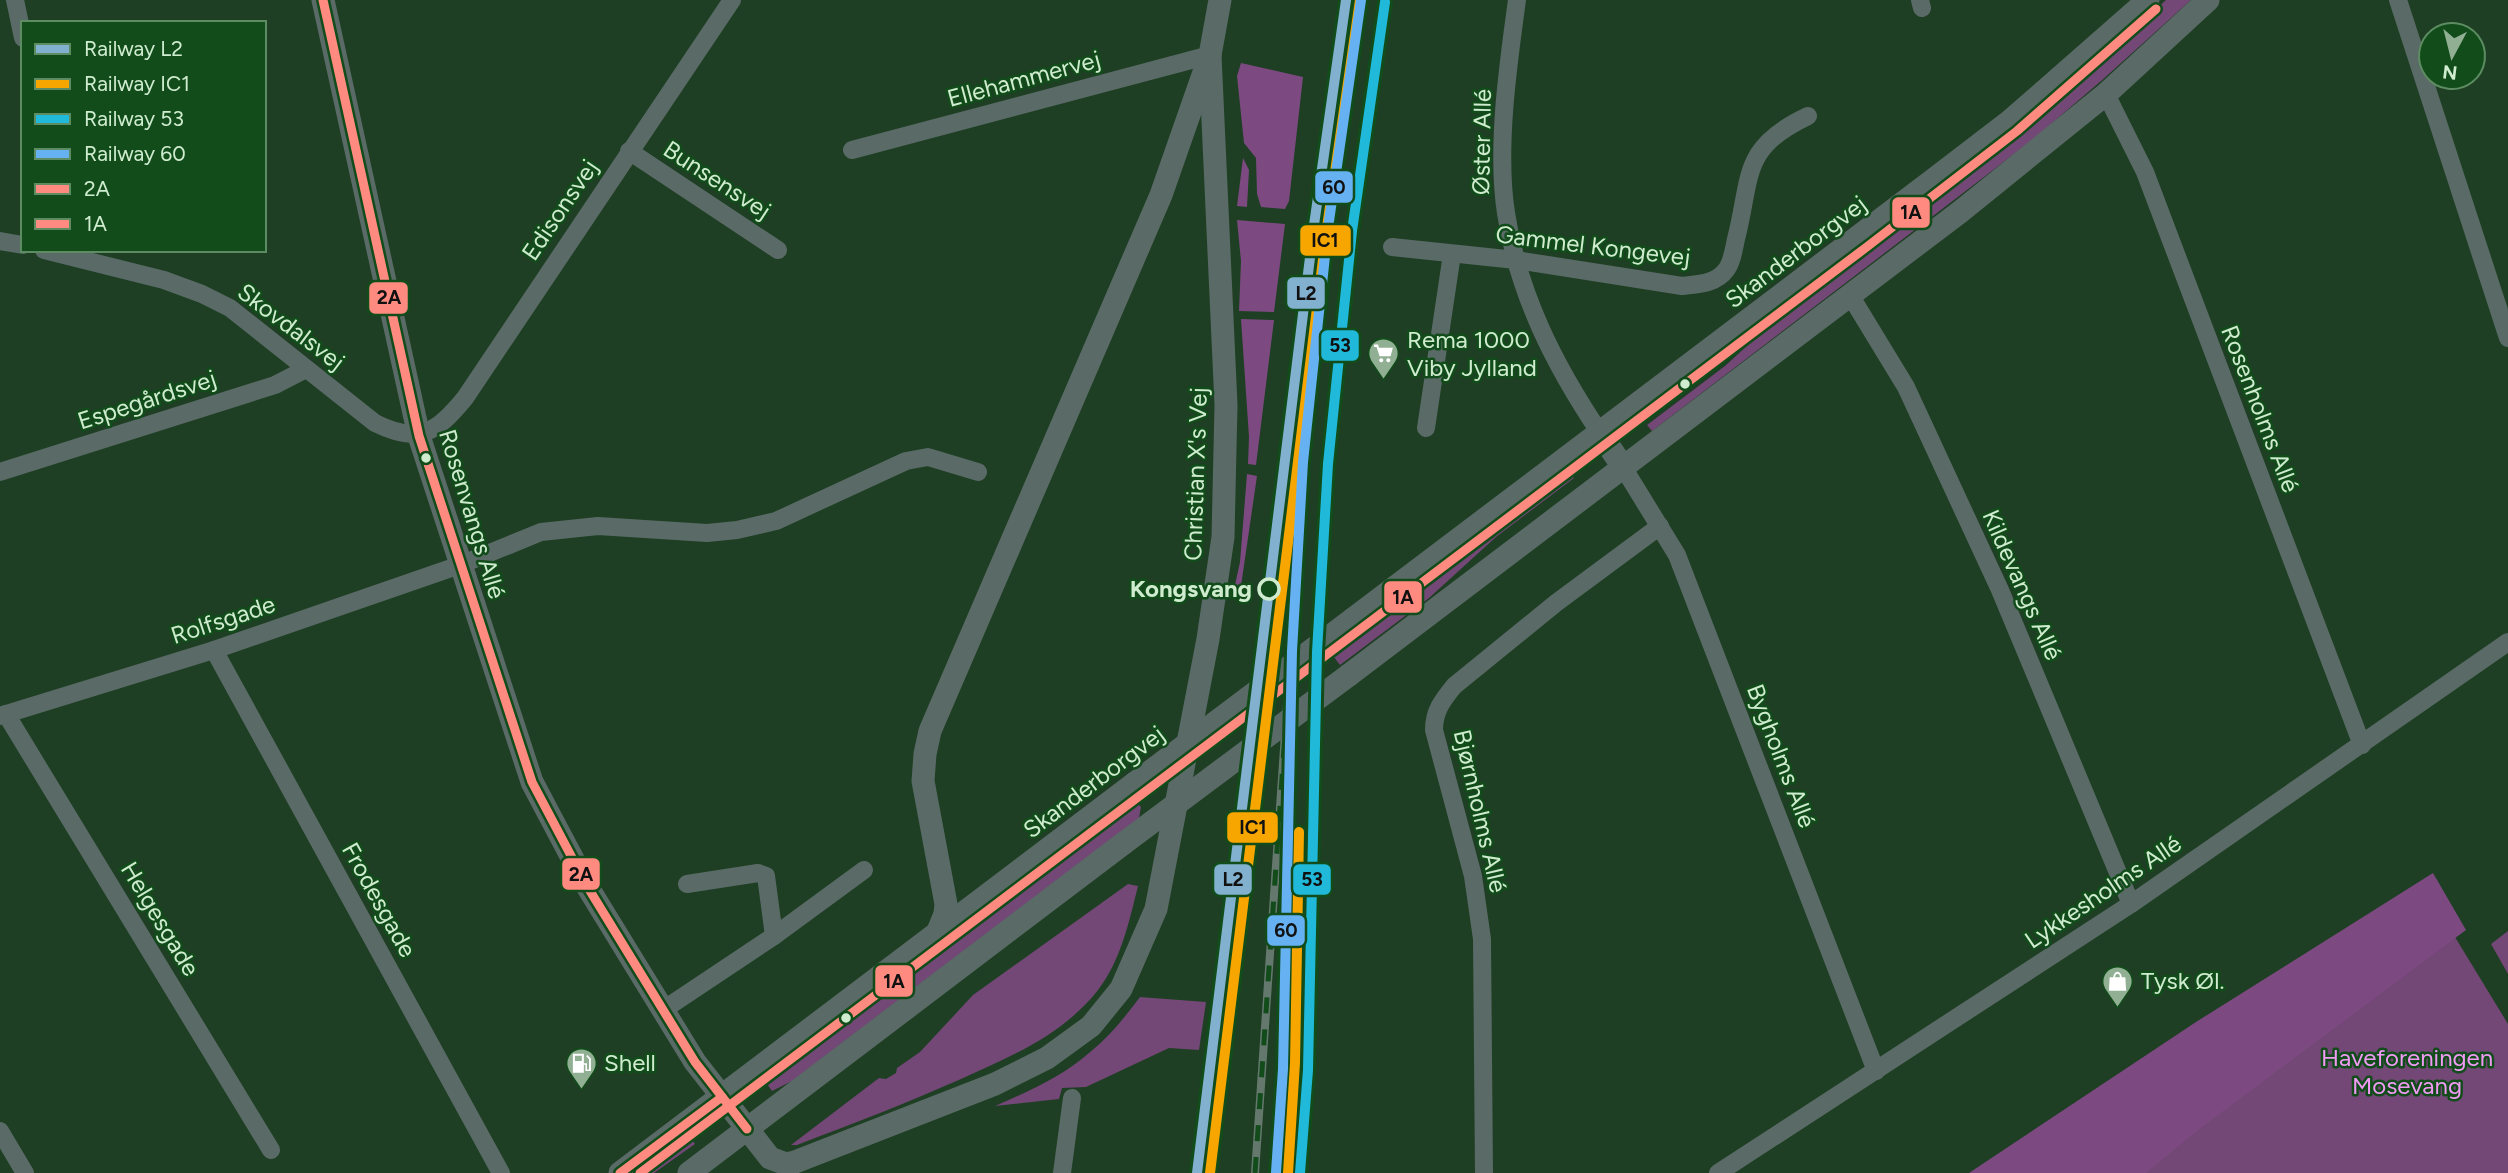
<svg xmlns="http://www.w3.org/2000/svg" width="2508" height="1173" viewBox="0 0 2508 1173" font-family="Figtree,sans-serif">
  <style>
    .green { fill: #734776 }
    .forest { fill: #7c4a80 }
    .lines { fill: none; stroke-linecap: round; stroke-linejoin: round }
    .minor { stroke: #5a6a67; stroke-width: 18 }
    .tertiary { stroke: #5a6a67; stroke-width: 23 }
    .rail-casing { stroke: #65786e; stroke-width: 8 }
    .rail { stroke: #114c1a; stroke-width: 5; stroke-dasharray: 16; stroke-linecap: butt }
    .tertiary-bridge { stroke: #5a6a67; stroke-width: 23 }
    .bus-1-casing { stroke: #114c1a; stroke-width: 14 }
    .bus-2-casing { stroke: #114c1a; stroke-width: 14 }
    .bus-1 { stroke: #ff8b80; stroke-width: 9 }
    .bus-2 { stroke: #ff8b80; stroke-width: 9 }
    .rail-1-casing { stroke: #114c1a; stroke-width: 16 }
    .rail-2-casing { stroke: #114c1a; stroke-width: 16 }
    .rail-3-casing { stroke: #114c1a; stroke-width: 16 }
    .rail-4-casing { stroke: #114c1a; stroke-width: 16 }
    .rail-1 { stroke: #82b0cf; stroke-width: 10 }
    .rail-2 { stroke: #f7a600; stroke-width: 10 }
    .rail-3 { stroke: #20b9da; stroke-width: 10 }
    .rail-4 { stroke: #66b1f2; stroke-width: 10 }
    .bus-dot { fill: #cfeccf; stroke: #114c1a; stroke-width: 2.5 }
    .stop-dot { fill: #114c1a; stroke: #cfeccf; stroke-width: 3.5 }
    .labels { text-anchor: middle; stroke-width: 5; stroke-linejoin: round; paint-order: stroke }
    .street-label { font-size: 24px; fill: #cfeccf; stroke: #114c1a }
    .poi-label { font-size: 24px; fill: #cfeccf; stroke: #114c1a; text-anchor: start }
    .stop-label { font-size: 24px; font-weight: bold; fill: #cfeccf; stroke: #114c1a; text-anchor: end }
    .park-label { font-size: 24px; fill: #f09af3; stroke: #114c1a }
    .line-badge { stroke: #114c1a; stroke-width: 2.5 }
    .pale-badge-label { font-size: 19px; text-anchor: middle; font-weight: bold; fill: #111 }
  </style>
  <rect width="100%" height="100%" fill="#1e3f23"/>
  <!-- green -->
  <g class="green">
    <polygon points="2166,0 2191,0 2101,81 2031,141 1652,431 1647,425 1725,366 1798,299 2020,129 2091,69"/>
    <polygon points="1570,472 1574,478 1496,537 1429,598 1340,665 1330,652"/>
    <polygon points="1136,802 1141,807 1139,818 792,1081 772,1091 765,1081 1130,804"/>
    <path d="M 1128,884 L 1138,886 C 1129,922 1121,960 1098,990 C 1063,1035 1010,1057 961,1079 C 907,1103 852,1124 797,1145 L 791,1145 L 879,1078 L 886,1079 L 896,1073 L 897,1068 L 920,1052 L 973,995 Z"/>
    <polygon points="2444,919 2508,1024 2508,1173 2101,1173"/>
    <polygon points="2508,931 2508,974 2491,944"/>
    <path d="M 1140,997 L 1206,1002 L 1199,1050 L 1169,1048 L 1086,1087 L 1062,1088 L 1059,1099 L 995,1106 C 1027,1092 1063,1076 1089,1053 C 1109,1037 1125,1017 1140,997 Z"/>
    <polygon points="690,1137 695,1144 654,1173 642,1173"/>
  </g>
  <!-- forest -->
  <g class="forest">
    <polygon points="1241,63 1303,77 1289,201 1285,209 1261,207 1257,194 1256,158 1244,143 1237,76"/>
    <polygon points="1243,158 1249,170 1247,207 1237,206"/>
    <polygon points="1237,220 1285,224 1274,312 1239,311 1241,261"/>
    <polygon points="1241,319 1274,320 1256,465 1248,464 1249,437"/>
    <polygon points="1247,474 1257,476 1241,586 1235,585 1240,562"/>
    <polygon points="2433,873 2466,930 2198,1130 2146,1173 1969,1173 2196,1022"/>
  </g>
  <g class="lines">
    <!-- minor -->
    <g class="minor">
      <polyline points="15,0 23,38"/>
      <path d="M 1517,0 C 1508,65 1496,149 1506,213 C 1518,294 1555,366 1600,433"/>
      <polyline points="1920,0 1922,8"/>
      <polyline points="2398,0 2508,338"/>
      <polyline points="2106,94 2145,172 2362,745"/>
      <polyline points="852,150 1210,55"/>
      <polyline points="629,151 778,250"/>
      <polyline points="0,241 23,245"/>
      <path d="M 1392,247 L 1516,260 L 1682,286 C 1697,284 1716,284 1726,270 C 1732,263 1734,248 1736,239 C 1752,177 1740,148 1808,116"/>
      <path d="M 44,250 L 164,280 L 202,294 L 230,308 L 375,423 C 419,445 436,433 465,398 L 732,0"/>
      <polyline points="1850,295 1906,387 2000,590 2131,904"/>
      <polyline points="1426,428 1452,254"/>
      <polyline points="1623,467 1677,555 1876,1071"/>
      <polyline points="0,472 275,385 306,369"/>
      <polyline points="214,650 501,1173"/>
      <polyline points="6,714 271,1150"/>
      <polyline points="0,716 214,650 460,565 541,532 598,526 707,533 737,530 776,521 906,461 928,457 978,472"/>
      <polyline points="687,884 758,873 766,876 774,936"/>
      <polyline points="663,1010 774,936 864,870"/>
      <polyline points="0,1131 25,1173"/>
      <polyline points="1062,1173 1072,1098"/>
      <path d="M 1484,1173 L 1482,939 L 1473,876 L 1434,730 C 1434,711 1442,701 1454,686 L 1556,603 L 1660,526"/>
      <polyline points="1718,1173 2131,904 2508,642"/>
    </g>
    <!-- tertiary -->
    <g class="tertiary">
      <polyline points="323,0 419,436 532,782 587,886 695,1062 770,1158 786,1164 795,1162 995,1084 1047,1058 1091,1026 1121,989 1156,909 1208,639 1223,537 1226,405 1210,55"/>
      <polyline points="1600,433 1623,467"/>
      <polyline points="1353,619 1933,180 2010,121 2148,0"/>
      <polyline points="1349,675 1960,212 2106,94 2208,0"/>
      <polyline points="936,936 945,914 946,904 923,781 925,754 930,731 1161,195 1210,55 1220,0"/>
      <polyline points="620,1173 1135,783"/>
      <polyline points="689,1173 1124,843"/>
    </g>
    <defs>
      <polyline id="rail" points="1255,1173 1299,529 1306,396"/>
    </defs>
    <!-- rail casing -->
    <use href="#rail" class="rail-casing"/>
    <!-- rail -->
    <use href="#rail" class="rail"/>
    <!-- tertiary-bridge -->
    <g class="tertiary-bridge">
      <polyline points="1135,783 1353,619"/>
      <polyline points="1124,843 1349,675"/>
    </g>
    <defs>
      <g id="bus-1">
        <polyline points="323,0 419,436 532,782 587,886 695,1062 747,1129"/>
        <polyline points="620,1173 722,1097"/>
      </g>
      <polyline id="bus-2" points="640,1173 1868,246 2017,131 2156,9"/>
    </defs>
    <!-- bus-1 casing -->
    <use href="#bus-1" class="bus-1-casing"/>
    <!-- bus-2 casing -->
    <use href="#bus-2" class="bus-2-casing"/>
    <!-- bus-1 -->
    <use href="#bus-1" class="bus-1"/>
    <!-- bus-2 -->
    <use href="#bus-2" class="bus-2"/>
    <defs>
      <polyline id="rail-1" points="1197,1173 1314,225 1346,0"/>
      <g id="rail-2">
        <polyline points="1210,1173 1327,227 1360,0"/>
        <polyline points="1288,1173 1295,1063 1299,832"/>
      </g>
      <polyline id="rail-3" points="1300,1173 1308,1070 1317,652 1328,464 1352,231 1385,2"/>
      <polyline id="rail-4" points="1276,1172 1283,1069 1292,651 1303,462 1328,228 1361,0"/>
    </defs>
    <!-- rail-1 casing -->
    <use href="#rail-1" class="rail-1-casing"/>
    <!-- rail-2 casing -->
    <use href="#rail-2" class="rail-2-casing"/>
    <!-- rail-3 casing -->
    <use href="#rail-3" class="rail-3-casing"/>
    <!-- rail-4 casing -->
    <use href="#rail-4" class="rail-4-casing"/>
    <!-- rail-1 -->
    <use href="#rail-1" class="rail-1"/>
    <!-- rail-2 -->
    <use href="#rail-2" class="rail-2"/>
    <!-- rail-3 -->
    <use href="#rail-3" class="rail-3"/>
    <!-- rail-4 -->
    <use href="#rail-4" class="rail-4"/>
  </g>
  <!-- icons -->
  <defs>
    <symbol id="supermarket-pin" viewBox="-11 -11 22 30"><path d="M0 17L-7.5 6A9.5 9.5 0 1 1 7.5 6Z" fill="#91af93" stroke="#114c1a"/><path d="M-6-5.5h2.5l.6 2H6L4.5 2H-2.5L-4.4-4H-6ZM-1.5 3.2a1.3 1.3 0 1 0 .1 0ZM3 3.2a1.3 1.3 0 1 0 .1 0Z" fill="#fff"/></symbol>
    <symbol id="shop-pin" viewBox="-11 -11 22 30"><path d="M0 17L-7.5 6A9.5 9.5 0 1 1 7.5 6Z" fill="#91af93" stroke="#114c1a"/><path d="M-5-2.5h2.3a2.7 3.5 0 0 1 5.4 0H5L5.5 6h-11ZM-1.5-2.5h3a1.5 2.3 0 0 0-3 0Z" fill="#fff"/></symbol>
    <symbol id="fuel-pin" viewBox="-11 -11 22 30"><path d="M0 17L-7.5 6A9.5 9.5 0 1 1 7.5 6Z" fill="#91af93" stroke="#114c1a"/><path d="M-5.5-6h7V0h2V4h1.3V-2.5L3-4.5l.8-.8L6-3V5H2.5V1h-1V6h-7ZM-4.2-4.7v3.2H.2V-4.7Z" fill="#fff"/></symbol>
  </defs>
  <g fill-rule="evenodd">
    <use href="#supermarket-pin" x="1366" y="336" width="35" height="47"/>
    <use href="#shop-pin" x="2100" y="964" width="35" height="47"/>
    <use href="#fuel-pin" x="564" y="1046" width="35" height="47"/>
  </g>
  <!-- markers -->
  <g class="bus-dot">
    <circle cx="1685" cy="384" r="6"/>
    <circle cx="426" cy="458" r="6"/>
    <circle cx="846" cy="1018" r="6"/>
  </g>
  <circle class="stop-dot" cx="1269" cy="589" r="10"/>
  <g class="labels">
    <!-- street labels -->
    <g class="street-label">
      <text transform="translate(1024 79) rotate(-15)" y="8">Ellehammervej</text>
      <text transform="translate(1482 142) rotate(-89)" y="8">Øster Allé</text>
      <text transform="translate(717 180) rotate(33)" y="8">Bunsensvej</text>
      <text transform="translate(560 210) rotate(-56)" y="8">Edisonsvej</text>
      <text transform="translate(1593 246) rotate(7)" y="8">Gammel Kongevej</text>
      <text transform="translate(1796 252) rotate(-37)" y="8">Skanderborgvej</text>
      <text transform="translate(291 327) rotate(37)" y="8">Skovdalsvej</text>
      <text transform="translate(147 400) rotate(-18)" y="8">Espegårdsvej</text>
      <text transform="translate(2260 409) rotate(69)" y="8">Rosenholms Allé</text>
      <text transform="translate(1196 474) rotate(-88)" y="8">Christian X's Vej</text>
      <text transform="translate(472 514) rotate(73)" y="8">Rosenvangs Allé</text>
      <text transform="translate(2022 585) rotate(66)" y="8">Kildevangs Allé</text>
      <text transform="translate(223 620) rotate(-18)" y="8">Rolfsgade</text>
      <text transform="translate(1781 756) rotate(69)" y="8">Bygholms Allé</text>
      <text transform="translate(1094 782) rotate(-37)" y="8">Skanderborgvej</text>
      <text transform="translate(1480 811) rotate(77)" y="8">Bjørnholms Allé</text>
      <text transform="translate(2103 892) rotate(-34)" y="8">Lykkesholms Allé</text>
      <text transform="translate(379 900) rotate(61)" y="8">Frodesgade</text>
      <text transform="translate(160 919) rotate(59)" y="8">Helgesgade</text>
    </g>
    <!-- poi labels -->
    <g class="poi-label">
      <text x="1407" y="348">Rema 1000<tspan x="1407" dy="28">Viby Jylland</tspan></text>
      <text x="2141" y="989">Tysk Øl.</text>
      <text x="604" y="1071">Shell</text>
    </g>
    <!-- stop labels -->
    <g class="stop-label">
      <text x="1252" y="597">Kongsvang</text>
    </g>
    <!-- park labels -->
    <g class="park-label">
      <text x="2407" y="1066">Haveforeningen<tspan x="2407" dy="28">Mosevang</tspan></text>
    </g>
  </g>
  <g class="line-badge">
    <rect x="1314" y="170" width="40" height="34" rx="7" fill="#66b1f2"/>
    <rect x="1891" y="196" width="40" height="33" rx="7" fill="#ff8b80"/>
    <rect x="1299" y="224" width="53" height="33" rx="7" fill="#f7a600"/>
    <rect x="1286" y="276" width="40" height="34" rx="7" fill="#82b0cf"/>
    <rect x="368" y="281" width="41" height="34" rx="7" fill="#ff8b80"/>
    <rect x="1320" y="329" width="40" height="33" rx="7" fill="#20b9da"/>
    <rect x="1383" y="580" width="40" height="34" rx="7" fill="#ff8b80"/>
    <rect x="1226" y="811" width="53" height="33" rx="7" fill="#f7a600"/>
    <rect x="561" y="857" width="40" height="34" rx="7" fill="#ff8b80"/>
    <rect x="1292" y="863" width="40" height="33" rx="7" fill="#20b9da"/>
    <rect x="1213" y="863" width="40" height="33" rx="7" fill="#82b0cf"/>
    <rect x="1266" y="914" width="40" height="33" rx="7" fill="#66b1f2"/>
    <rect x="874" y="964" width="40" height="34" rx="7" fill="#ff8b80"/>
  </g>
  <g class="pale-badge-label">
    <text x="1334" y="194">60</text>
    <text x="1911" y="219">1A</text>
    <text x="1325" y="247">IC1</text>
    <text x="1306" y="300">L2</text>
    <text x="389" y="304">2A</text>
    <text x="1340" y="352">53</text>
    <text x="1403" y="604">1A</text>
    <text x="1253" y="834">IC1</text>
    <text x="581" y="881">2A</text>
    <text x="1312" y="886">53</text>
    <text x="1233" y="886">L2</text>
    <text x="1286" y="937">60</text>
    <text x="894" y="988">1A</text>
  </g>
  <!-- legend -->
  <rect x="21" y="21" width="245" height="231" fill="#114c1a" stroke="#5d8c62" stroke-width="2"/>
  <rect x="35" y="44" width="35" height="10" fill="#82b0cf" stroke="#5d8c62" stroke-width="2"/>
  <text x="84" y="56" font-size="21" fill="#cfeccf">Railway L2</text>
  <rect x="35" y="79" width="35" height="10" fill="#f7a600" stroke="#5d8c62" stroke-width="2"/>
  <text x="84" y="91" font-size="21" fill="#cfeccf">Railway IC1</text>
  <rect x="35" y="114" width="35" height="10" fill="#20b9da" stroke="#5d8c62" stroke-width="2"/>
  <text x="84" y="126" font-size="21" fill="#cfeccf">Railway 53</text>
  <rect x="35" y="149" width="35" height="10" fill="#66b1f2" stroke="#5d8c62" stroke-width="2"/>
  <text x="84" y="161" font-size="21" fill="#cfeccf">Railway 60</text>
  <rect x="35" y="184" width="35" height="10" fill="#ff8b80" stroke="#5d8c62" stroke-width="2"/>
  <text x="84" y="196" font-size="21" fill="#cfeccf">2A</text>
  <rect x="35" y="219" width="35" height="10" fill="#ff8b80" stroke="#5d8c62" stroke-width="2"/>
  <text x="84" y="231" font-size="21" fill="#cfeccf">1A</text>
  <!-- north arrow -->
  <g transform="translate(2452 56) rotate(187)"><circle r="33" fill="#114c1a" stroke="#5d8c62" stroke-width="2"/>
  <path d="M0-5L12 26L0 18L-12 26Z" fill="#91af93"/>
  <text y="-10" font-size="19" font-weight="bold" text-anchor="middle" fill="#cfeccf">N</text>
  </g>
</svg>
